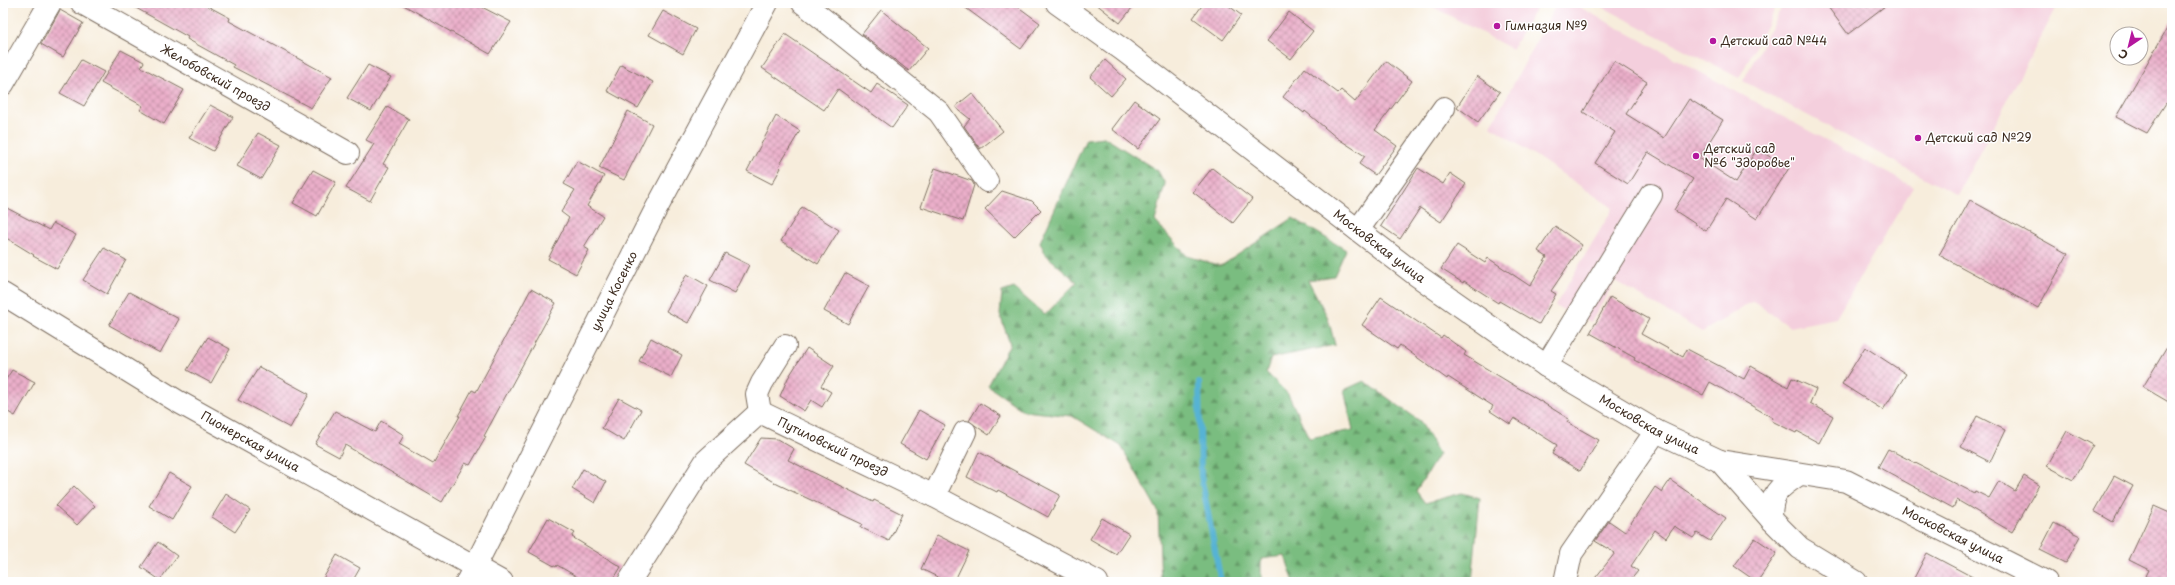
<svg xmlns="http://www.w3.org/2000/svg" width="2175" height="585" viewBox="0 0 2175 585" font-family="'Playpen Sans',sans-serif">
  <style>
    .built { fill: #f4cfdd }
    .forest { fill: url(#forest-firs); stroke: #5a744f }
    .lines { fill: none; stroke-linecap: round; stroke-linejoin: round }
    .stream { stroke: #56b3d4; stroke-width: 6 }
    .building { fill: url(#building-cross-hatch) }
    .minor-casing { stroke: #7d6e60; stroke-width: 24 }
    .minor { stroke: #fff; stroke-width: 22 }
    .poi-dot { fill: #b5179e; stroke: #fff; stroke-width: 1.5 }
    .labels { text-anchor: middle; stroke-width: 3; stroke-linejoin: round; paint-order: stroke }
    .poi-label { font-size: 12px; fill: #3b2a1e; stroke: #fff; text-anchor: start }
    .street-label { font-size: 12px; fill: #3b2a1e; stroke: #fff }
  </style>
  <defs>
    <pattern id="forest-firs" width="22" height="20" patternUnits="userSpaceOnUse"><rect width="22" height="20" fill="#7abd80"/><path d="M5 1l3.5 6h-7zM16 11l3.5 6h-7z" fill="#659a68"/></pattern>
    <pattern id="building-cross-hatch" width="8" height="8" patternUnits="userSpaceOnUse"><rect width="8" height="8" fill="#ebafca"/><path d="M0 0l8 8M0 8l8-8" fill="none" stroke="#c08fa3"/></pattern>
  </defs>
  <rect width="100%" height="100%" fill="#fff"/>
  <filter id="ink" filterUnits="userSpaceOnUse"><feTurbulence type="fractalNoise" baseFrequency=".025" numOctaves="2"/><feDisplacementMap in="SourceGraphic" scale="8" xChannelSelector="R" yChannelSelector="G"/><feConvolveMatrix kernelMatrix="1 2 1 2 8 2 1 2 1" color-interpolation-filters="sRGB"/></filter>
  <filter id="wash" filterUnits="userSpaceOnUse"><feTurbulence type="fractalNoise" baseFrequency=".012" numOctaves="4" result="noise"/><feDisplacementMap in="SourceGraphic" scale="16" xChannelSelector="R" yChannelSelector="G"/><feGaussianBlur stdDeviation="0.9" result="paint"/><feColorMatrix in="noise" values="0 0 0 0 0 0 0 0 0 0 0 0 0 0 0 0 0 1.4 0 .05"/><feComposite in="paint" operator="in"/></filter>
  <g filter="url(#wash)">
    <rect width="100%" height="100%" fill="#f7eddc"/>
    <!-- built -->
    <g class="built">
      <polygon points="1426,3 1539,3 1512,49"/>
      <polygon points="1557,3 1572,3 1913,187 1836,318 1790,327 1753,301 1702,332 1615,281 1591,322 1555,306 1613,208 1491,126"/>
      <polygon points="1595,3 1778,3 1739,78"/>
      <polygon points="1784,3 2059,3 1957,195 1743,81"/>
    </g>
    <!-- forest -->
    <polygon class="forest" points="1104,137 1158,171 1165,184 1155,221 1187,256 1221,266 1293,218 1346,250 1334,276 1308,280 1328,318 1335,345 1271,358 1266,372 1288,394 1309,438 1353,430 1344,390 1364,381 1420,421 1439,454 1416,491 1425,503 1462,493 1480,498 1472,582 1294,582 1285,556 1261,559 1261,582 1161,582 1158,511 1121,446 1072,416 1024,411 988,386 1010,344 1000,315 1002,292 1014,288 1045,315 1077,282 1046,255 1040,242 1086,139"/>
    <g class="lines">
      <!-- stream -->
      <polyline class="stream" points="1199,383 1201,476 1221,582"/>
    </g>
    <g id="blocks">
      <!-- building -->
      <g class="building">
        <polygon points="127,3 202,3 230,18 229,21 332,77 311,108 233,67 234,65 187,39 188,37"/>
        <polygon points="400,3 474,3 511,22 490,54"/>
        <polygon points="959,3 1013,3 1040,23 1021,49"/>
        <polygon points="1095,3 1136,3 1120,23"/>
        <polygon points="1204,3 1225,3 1241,15 1223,40 1193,18"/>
        <polygon points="1825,3 1889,3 1848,34"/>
        <polygon points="60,10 83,23 63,57 41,44"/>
        <polygon points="881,10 928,48 909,71 862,34"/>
        <polygon points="663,11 696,29 683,54 649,35"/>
        <polygon points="1289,12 1313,31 1291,59 1267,41"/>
        <polygon points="2172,20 2172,106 2166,103 2147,133 2116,117"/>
        <polygon points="785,34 871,93 877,84 908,105 892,128 838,89 824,110 762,68"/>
        <polygon points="121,50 144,62 141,67 184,90 164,124 140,110 143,106 101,83"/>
        <polygon points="81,60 104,72 84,106 60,93"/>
        <polygon points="1105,60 1126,79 1111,96 1090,77"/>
        <polygon points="1386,61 1412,81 1375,130 1397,146 1375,175 1359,164 1365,156 1337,138 1305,111 1304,113 1283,97 1305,68 1338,93 1341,90 1355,102"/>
        <polygon points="1614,61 1647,82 1626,114 1664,138 1689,99 1723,120 1699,158 1736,182 1757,149 1789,168 1757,219 1726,199 1706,231 1674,210 1693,179 1648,152 1628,184 1595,163 1615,132 1583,112"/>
        <polygon points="368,65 391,77 371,111 347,98"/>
        <polygon points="621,65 653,82 638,108 607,91"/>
        <polygon points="1477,76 1500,92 1478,122 1457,107"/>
        <polygon points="972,93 1003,131 980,149 964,126 970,119 955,107"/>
        <polygon points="1134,100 1160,119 1138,149 1112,129"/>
        <polygon points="210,105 233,117 213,151 189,138"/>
        <polygon points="387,107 409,119 383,164 389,167 370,201 346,188 374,144 366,140"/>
        <polygon points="628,111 652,124 624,180 599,168"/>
        <polygon points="776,116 800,131 779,166 781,168 772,184 747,171"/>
        <polygon points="258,133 281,145 261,179 237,166"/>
        <polygon points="577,161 604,176 587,206 603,216 584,247 589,250 576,274 548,259 569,218 561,212 575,190 564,184"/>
        <polygon points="935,168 972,181 974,185 963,221 921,207"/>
        <polygon points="1212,168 1252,199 1233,223 1193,192"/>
        <polygon points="1418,168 1443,184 1450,173 1466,184 1441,222 1420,208 1400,239 1381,226"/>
        <polygon points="313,170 336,182 317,216 293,203"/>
        <polygon points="1002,191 1032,201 1041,210 1014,237 985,209"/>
        <polygon points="1970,200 2068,254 2038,308 1939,255"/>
        <polygon points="3,206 49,230 53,223 76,235 57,269 33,256 34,255 3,236"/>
        <polygon points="802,207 839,230 818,264 781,241"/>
        <polygon points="1555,226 1582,245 1551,291 1556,294 1539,324 1499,301 1498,303 1464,281 1463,283 1441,269 1457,245 1485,263 1488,258 1530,286 1547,257 1538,251"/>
        <polygon points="104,248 126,260 107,294 83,280"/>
        <polygon points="725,253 749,265 735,293 710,280"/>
        <polygon points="845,273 869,286 848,324 824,311"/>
        <polygon points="687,274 708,286 688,323 666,311"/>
        <polygon points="531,289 556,303 484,436 486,437 470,465 465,463 442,502 345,445 339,457 315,444 335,411 375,432 381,421 404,435 399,444 433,464 460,416 458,416 472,390 476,392"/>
        <polygon points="129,292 179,319 160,353 109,325"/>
        <polygon points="1381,297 1441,338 1443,335 1466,352 1464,355 1545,404 1569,419 1567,422 1599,440 1580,471 1552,454 1557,445 1514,418 1510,424 1490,411 1493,406 1448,377 1447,379 1400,345 1397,349 1362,325"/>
        <polygon points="1610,297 1649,319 1641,334 1683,357 1687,349 1744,379 1751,366 1788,387 1792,378 1816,389 1810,403 1833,416 1819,443 1797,431 1796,433 1772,421 1773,418 1710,382 1703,395 1634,360 1635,358 1590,333"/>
        <polygon points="208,337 230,349 211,383 187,370"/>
        <polygon points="651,338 682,355 671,377 639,361"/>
        <polygon points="2172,339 2172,404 2143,387"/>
        <polygon points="1865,347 1906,374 1883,410 1842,384"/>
        <polygon points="807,348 834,366 821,386 831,392 822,407 811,400 804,411 780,396 788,378"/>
        <polygon points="259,367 309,394 290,428 238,400"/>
        <polygon points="12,370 35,382 15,416 3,409 3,384"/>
        <polygon points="619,398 641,410 624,441 602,428"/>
        <polygon points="980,403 1001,416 989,435 969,421"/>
        <polygon points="919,410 945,425 926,459 900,444"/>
        <polygon points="1977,416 2005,430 1990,462 1961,447"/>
        <polygon points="2067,431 2093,445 2073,480 2047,466"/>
        <polygon points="761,438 777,439 794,449 788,460 873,502 874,500 902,514 889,541 860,527 862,524 777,484 744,465"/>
        <polygon points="1888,449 1974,493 1975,491 1989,498 1999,481 2015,491 2024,476 2039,485 2012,532 1957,500 1953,508 1878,467"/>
        <polygon points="979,452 1060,495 1048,517 998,490 997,492 967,477"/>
        <polygon points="583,469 606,482 595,503 572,489"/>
        <polygon points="169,473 192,486 172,520 149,506"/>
        <polygon points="2114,476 2133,486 2113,522 2094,511"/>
        <polygon points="1670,480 1726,518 1710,541 1697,533 1693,538 1674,526 1666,538 1655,530 1631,566 1638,571 1629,582 1592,582 1615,553 1595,541 1609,521 1625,532 1655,487 1662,492"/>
        <polygon points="74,486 95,506 77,525 56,506"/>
        <polygon points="226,494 250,510 235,532 212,517"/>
        <polygon points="2154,506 2172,514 2172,582 2160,582 2146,576 2149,570 2129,560"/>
        <polygon points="548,518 575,533 572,537 621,567 612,582 586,582 557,565 556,567 529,552"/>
        <polygon points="1102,518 1129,534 1116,554 1090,539"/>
        <polygon points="2054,523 2080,536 2066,563 2040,550"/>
        <polygon points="937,535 969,551 954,582 948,582 921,569"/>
        <polygon points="1755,538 1777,553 1757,582 1734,566"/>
        <polygon points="158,542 177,556 160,580 141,567"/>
        <polygon points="1927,553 1982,582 1912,582"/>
        <polygon points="337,555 360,568 352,582 321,582"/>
      </g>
    </g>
  </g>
  <g filter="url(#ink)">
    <use href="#blocks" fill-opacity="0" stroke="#7d6e60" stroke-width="1"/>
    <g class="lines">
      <defs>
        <g id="minor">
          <path id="s1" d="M 82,3 L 348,153"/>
          <polyline points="803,3 939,112 987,181"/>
          <path id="s2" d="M 1057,3 L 1123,50 L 1415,274 L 1546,366 L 1656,431 L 1720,461 L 1846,481 L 2046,582"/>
          <polyline points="3,84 50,3"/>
          <polyline points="1358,230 1444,108"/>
          <path id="s3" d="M 3,294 L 177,401 L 502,582"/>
          <polyline points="1546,366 1651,195"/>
          <polyline points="760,412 757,394 762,383 785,346"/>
          <polyline points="1720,461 1771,519 1800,548 1856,582"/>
          <polyline points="934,496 965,432"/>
          <path d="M 1771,519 C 1771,493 1777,489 1798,475"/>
          <path id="s4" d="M 467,582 L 654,213 L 767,3"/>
          <path id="s5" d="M 629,582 L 706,461 L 760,412 L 934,496 L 1097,582"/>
          <polyline points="1565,582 1571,554 1656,431"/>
        </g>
      </defs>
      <!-- minor casing -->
      <use href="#minor" class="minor-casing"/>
      <!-- minor -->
      <use href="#minor" class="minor"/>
    </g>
  </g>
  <!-- markers -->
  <g class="poi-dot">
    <circle cx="1497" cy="26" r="4"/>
    <circle cx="1713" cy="41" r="4"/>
    <circle cx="1918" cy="138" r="4"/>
    <circle cx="1696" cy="156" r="4"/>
  </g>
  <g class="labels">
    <!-- poi labels -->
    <g class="poi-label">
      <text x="1505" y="30">Гимназия №9</text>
      <text x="1721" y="45">Детский сад №44</text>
      <text x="1926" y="142">Детский сад №29</text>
      <text x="1704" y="153">Детский сад<tspan x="1704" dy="14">№6 "Здоровье"</tspan></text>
    </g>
    <!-- street labels -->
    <g class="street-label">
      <text dy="4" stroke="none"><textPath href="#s1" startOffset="153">Желобовский проезд</textPath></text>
      <text dy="4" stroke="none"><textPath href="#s2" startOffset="404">Московская улица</textPath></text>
      <text dy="4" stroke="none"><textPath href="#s4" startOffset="326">улица Косенко</textPath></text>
      <text dy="4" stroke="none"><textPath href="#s2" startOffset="728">Московская улица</textPath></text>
      <text dy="4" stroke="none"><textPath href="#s3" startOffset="288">Пионерская улица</textPath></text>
      <text dy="4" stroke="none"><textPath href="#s5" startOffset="297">Путиловский проезд</textPath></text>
      <text dy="4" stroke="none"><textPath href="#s2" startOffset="1055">Московская улица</textPath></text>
    </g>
  </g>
  <!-- margin -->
  <rect width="2175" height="585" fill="none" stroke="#fff" stroke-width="16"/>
  <!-- north arrow -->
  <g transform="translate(2129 46) rotate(215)"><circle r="19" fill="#ffffff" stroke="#b1aaa5"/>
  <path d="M0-3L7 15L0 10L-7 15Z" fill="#b5179e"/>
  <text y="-6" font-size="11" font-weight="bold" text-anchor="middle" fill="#3b2a1e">С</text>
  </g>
</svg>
